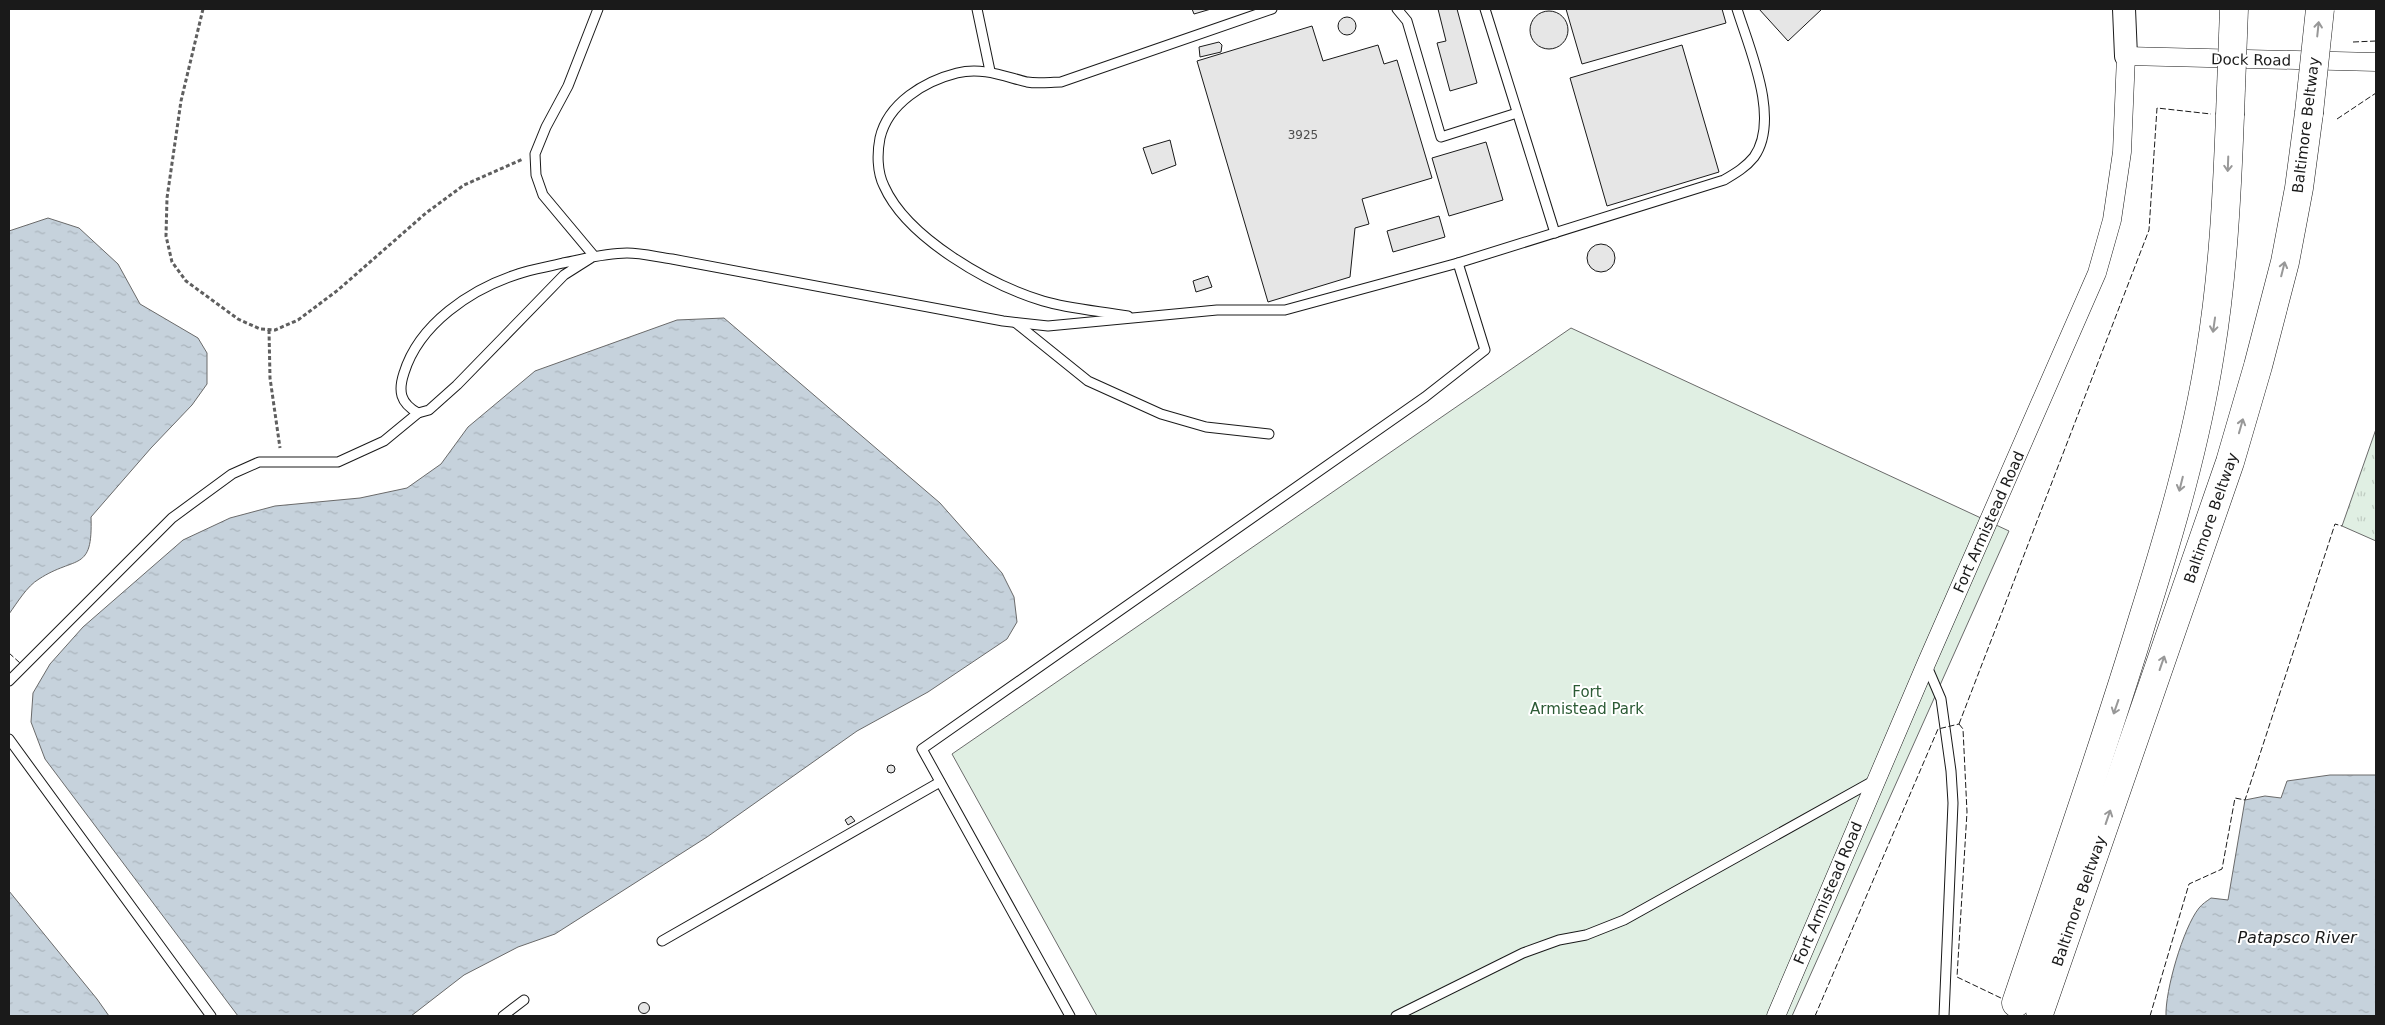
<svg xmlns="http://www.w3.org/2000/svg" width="2385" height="1025" viewBox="0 0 2385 1025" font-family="'DejaVu Sans',sans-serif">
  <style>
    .grass { fill: url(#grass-tufts); stroke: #6a6a6a }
    .green { fill: #e0efe3; stroke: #6a6a6a }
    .water { fill: url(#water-ripples); stroke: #6a6a6a }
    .building { fill: #e6e6e6; stroke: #1a1a1a }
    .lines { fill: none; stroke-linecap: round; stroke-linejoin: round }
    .service-casing { stroke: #1a1a1a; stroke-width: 11 }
    .minor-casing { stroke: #1a1a1a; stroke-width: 19 }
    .tertiary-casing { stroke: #1a1a1a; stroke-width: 24 }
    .motorway-casing { stroke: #1a1a1a; stroke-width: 29 }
    .path { stroke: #5f5f5f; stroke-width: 3; stroke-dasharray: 4 2.5; stroke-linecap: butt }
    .service { stroke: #fff; stroke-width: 9 }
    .minor { stroke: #fff; stroke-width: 18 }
    .tertiary { stroke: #fff; stroke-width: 22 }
    .motorway { stroke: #fff; stroke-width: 28 }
    .motorway-bridge-casing { stroke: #1a1a1a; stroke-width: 29; stroke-linecap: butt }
    .motorway-bridge { stroke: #fff; stroke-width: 28 }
    .fence { stroke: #1a1a1a; stroke-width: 1; stroke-dasharray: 6 2.5; stroke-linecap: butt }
    .oneway { stroke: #989898 }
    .labels { text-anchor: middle; stroke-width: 4; stroke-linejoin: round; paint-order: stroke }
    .number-label { font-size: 12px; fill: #4d4d4d }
    .street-label { font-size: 15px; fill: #1a1a1a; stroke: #fff }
    .park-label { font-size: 15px; fill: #2b5a34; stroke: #fff }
    .water-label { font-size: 16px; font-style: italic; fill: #1a1a1a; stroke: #fff }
  </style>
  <defs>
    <pattern id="grass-tufts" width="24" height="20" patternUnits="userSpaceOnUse" patternTransform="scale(1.25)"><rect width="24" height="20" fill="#e0efe3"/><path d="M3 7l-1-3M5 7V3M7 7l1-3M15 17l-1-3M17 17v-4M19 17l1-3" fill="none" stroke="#c0ccc2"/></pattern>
    <pattern id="water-ripples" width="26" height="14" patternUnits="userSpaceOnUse" patternTransform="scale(1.25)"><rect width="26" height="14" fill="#c6d2dc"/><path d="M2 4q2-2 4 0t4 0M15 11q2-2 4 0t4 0" fill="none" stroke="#aab4bc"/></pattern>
  </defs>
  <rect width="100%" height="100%" fill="#fff"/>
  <!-- grass -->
  <polygon class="grass" points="2376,429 2376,541 2342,526"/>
  <!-- green -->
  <polygon class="green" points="1571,328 2009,531 1792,1016 1097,1016 952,754"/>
  <!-- water -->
  <g class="water">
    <path d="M 48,218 L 79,228 L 118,264 L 140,304 L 198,338 L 207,353 L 207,384 L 192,405 L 151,448 L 91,517 C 93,573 76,555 39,579 C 27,586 17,603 9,614 L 9,231 Z"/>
    <polygon points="724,318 940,503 1002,573 1014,597 1017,622 1007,639 928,692 857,731 707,837 555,934 518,947 464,975 411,1016 238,1016 45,759 31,722 33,693 50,664 83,627 183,540 230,518 275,506 360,498 407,488 441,464 468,427 535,371 677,320"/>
    <path d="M 2330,775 L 2376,775 L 2376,1016 L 2166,1016 C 2165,991 2183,928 2199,908 C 2202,904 2207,901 2211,898 L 2228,900 L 2245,800 L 2265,796 L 2281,798 L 2287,781 Z"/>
    <polygon points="9,891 97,999 109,1016 9,1016"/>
  </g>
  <!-- building -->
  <g class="building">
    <polygon points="1192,9 1211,9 1194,14"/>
    <polygon points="1438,9 1457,9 1477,83 1450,91 1437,43 1446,41"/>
    <polygon points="1566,9 1722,9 1726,23 1582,64"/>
    <polygon points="1759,9 1822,9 1788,41"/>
    <circle cx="1549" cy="30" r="19"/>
    <circle cx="1347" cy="26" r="9"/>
    <polygon points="1312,26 1323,61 1378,45 1384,64 1397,60 1432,178 1362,199 1369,224 1355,228 1350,277 1268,302 1197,61"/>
    <polygon points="1219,42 1222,45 1221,52 1200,57 1199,47"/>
    <polygon points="1682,45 1719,172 1607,206 1570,78"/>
    <polygon points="1170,140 1176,165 1152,174 1143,148"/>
    <polygon points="1486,142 1503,200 1449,216 1432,158"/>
    <polygon points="1439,216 1445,237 1393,252 1387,231"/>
    <circle cx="1601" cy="258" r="14"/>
    <polygon points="1208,276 1212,287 1196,292 1193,281"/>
    <circle cx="891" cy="769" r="4"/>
    <polygon points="851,816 855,821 848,825 845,820"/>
    <circle cx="644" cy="1008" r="5.5"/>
  </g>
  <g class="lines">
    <defs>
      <g id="service">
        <polyline points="977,9 990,71"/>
        <polyline points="1397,9 1407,21 1441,137 1517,113"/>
        <polyline points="1485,9 1555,233"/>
        <path d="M 594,256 L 564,275 L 457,385 L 429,410 L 418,413 C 400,403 398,391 404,373 C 419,324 471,289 518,274 C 532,269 548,267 563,263 C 584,259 605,253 627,253 C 642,253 657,257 672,259 L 1003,321 L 1048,326 L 1217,310 L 1285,310 L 1458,263 L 1485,350 L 1425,397 L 922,749 L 1070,1016"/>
        <polyline points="594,256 543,195 536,175 535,154 546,127 568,86 598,9"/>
        <path d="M 1458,263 L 1724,180 C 1736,173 1746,167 1754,157 C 1781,119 1749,48 1737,9"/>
        <path d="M 1128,316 C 1100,311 1070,309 1043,301 C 990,285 907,238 884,186 C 877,172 877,153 880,138 C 888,103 925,81 957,73 C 982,67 1003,76 1027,82 C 1038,84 1051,82 1061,82 L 1272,9"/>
        <polyline points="1016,323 1088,381 1161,414 1206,427 1269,434"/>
        <polyline points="1926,664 1941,699 1951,771 1953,803 1944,1016"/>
        <polyline points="9,681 172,518 232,474 259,462 338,462 384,441 418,413"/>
        <polyline points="9,739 211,1016"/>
        <polyline points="662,941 940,782"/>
        <polyline points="503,1016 524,1000"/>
        <polyline points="1396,1016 1523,953 1559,940 1586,935 1624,920 1875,780"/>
      </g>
      <polyline id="minor" points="1776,1016 1926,664 2097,273 2112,220 2122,152 2126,56 2376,62"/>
      <polyline id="tertiary" points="2124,9 2126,56"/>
      <g id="motorway">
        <path d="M 2016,1003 C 2059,875 2104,747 2143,618 C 2170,532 2196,443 2210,354 C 2223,275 2227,195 2230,115"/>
        <polyline points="2040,1011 2230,462 2258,366 2285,262 2299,188 2309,113"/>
      </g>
    </defs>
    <!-- service casing -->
    <use href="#service" class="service-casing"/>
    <!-- minor casing -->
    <use href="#minor" class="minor-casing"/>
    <!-- tertiary casing -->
    <use href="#tertiary" class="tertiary-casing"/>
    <!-- motorway casing -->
    <use href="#motorway" class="motorway-casing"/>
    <!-- path -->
    <g class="path">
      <polyline points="203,9 181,101 167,198 166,236 172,262 186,281 238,319 260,329 275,330 298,320 338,290 426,213 464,185 523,159"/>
      <polyline points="269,330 270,378 280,448"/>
    </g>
    <!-- service -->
    <use href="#service" class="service"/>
    <!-- minor -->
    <use href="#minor" class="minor"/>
    <!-- tertiary -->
    <use href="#tertiary" class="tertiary"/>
    <!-- motorway -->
    <use href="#motorway" class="motorway"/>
    <defs>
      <g id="motorway-bridge">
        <polyline points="2309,113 2320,9"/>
        <polyline points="2230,115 2234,9"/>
      </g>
    </defs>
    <!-- motorway-bridge casing -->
    <use href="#motorway-bridge" class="motorway-bridge-casing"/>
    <!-- motorway-bridge -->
    <use href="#motorway-bridge" class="motorway-bridge"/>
    <!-- fence -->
    <g class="fence">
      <polyline points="2353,42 2376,41"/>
      <polyline points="2337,119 2376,93"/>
      <polyline points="9,653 20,663"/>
      <polyline points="1959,724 2149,230 2157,108 2211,114"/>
      <polyline points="1959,724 1963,729 1967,812 1957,977 2003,999"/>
      <polyline points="1815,1016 1938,729 1959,724"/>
      <polyline points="2150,1016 2189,884 2222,869 2235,798 2245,800 2335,524 2342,526"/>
    </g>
  </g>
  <!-- one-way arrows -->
  <defs><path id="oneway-shaft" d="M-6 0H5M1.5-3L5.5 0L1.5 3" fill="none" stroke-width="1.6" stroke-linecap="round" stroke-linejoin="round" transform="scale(1.25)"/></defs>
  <g class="oneway">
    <use href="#oneway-shaft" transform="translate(2318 29) rotate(-84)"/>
    <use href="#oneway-shaft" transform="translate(2228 164) rotate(92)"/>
    <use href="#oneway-shaft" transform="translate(2283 269) rotate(-76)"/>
    <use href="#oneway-shaft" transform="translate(2214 325) rotate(98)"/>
    <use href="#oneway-shaft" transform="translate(2241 426) rotate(-74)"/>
    <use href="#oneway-shaft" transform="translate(2181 484) rotate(104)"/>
    <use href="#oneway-shaft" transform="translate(2162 663) rotate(-71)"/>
    <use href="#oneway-shaft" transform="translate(2116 707) rotate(109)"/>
    <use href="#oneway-shaft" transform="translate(2108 817) rotate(-71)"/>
  </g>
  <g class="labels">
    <!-- number labels -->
    <g class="number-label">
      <text x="1303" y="139">3925</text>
    </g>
    <!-- street labels -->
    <g class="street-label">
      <text transform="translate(2251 60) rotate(1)" y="5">Dock Road</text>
      <text transform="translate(2306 125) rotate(-83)" y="5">Baltimore Beltway</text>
      <text transform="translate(2211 518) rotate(-71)" y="5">Baltimore Beltway</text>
      <text transform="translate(1989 522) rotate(-66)" y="5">Fort Armistead Road</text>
      <text transform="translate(1828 893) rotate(-67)" y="5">Fort Armistead Road</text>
      <text transform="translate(2079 901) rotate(-71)" y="5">Baltimore Beltway</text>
    </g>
    <!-- park labels -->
    <g class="park-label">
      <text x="1587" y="697">Fort<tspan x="1587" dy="17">Armistead Park</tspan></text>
    </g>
    <!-- water labels -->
    <g class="water-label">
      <text x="2297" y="943">Patapsco River</text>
    </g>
  </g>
  <!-- border -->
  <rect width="2385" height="1025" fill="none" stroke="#1a1a1a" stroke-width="20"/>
</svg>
